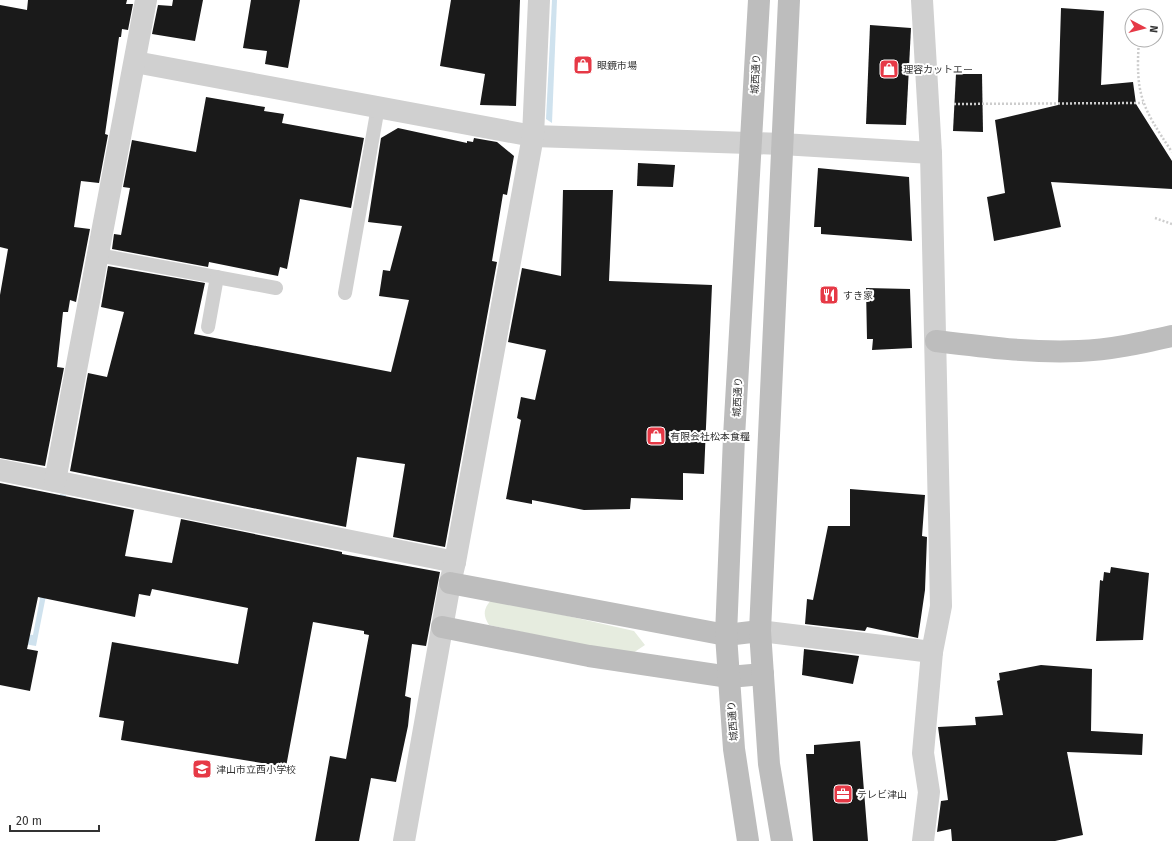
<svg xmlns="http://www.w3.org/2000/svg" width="1172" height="841" viewBox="0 0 1172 841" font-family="'Fira Sans','Noto Sans JP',sans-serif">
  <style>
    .green { fill: #e6ecdf }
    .water { fill: #cfe2ee }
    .building { fill: #1a1a1a }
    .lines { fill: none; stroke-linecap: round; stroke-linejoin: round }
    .path { stroke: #cdcdcd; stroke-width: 2.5; stroke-dasharray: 2 2; stroke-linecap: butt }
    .lane { stroke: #d0d0d0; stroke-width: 14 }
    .street { stroke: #d0d0d0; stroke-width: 22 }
    .secondary { stroke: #bdbdbd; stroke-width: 22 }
    .labels { text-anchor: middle; stroke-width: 4; stroke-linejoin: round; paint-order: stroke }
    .poi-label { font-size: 10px; fill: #333; stroke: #fff; text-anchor: start }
    .street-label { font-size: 10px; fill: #333; stroke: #fff }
  </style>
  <rect width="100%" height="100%" fill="#fff"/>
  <!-- green -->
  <path class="green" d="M 492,599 L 634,631 L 645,645 L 630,655 L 489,625 C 482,614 484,608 492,599 Z"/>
  <!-- water -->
  <g class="water">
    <polygon points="552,0 557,0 552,123 546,119"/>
    <polygon points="60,494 66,495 36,646 0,640 0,630 33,635"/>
  </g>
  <!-- building -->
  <g class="building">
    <polygon points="28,0 127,0 126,4 133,4 128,30 122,29 121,37 119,37 105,134 108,135 99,183 81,181 74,227 90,229 76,302 70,300 68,312 63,312 57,367 64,368 45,466 0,458 0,295 8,249 0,247 0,5 27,10"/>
    <polygon points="173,0 203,0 195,41 152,34 158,5 172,6"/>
    <polygon points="251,0 300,0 288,68 265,64 267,51 243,48"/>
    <polygon points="451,0 520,0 516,106 480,105 485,74 440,66"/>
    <polygon points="1061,8 1104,11 1101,85 1133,82 1136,104 1172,161 1172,189 1051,182 1061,227 994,241 987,197 1005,193 995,120 1058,105"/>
    <polygon points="870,25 911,28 906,125 866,124"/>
    <polygon points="956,74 982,74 983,132 953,131"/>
    <polygon points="206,97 265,107 264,111 284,114 282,123 364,138 351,208 300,199 287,269 280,267 278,276 209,262 208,267 112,249 114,234 121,235 130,188 123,187 132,140 196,152"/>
    <polygon points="398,128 467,143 467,141 473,142 474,138 497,142 514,156 507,195 503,194 492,261 497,262 445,547 393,537 405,464 357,457 346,527 70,471 88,373 107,377 124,312 101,307 108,266 205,283 194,334 391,372 409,300 379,296 383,270 390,271 402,226 368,222 381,138"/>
    <polygon points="638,163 675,165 673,187 637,186"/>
    <polygon points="818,168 909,177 912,241 821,234 821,227 814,227"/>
    <polygon points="563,190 613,190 609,281 712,285 704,474 683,473 683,500 631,498 630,509 584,510 532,500 532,504 506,499 521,420 517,418 521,397 535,400 546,350 508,342 522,268 561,276"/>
    <polygon points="866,288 910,289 912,348 872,350 873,339 867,339"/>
    <polygon points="0,483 134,510 125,556 172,563 181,519 342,552 342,554 440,572 426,646 412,644 405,696 411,698 408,726 396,782 371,778 359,841 315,841 330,756 346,759 369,635 364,634 364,631 313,622 286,767 121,740 124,721 99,717 112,642 238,664 248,608 152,589 150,596 139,594 135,617 38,597 27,649 38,651 30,691 0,685"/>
    <polygon points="850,489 925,495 922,536 927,537 925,590 918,638 867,627 865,631 805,624 807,599 813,600 828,526 850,526"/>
    <polygon points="1111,567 1149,573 1143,640 1096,641 1100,580 1103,581 1104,572 1110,573"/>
    <polygon points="804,649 859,656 853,684 802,675"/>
    <polygon points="1041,665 1092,669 1091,731 1143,734 1142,755 1067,752 1083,835 1055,841 952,841 951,829 937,832 941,801 948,800 938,727 976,725 975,717 1003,715 997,681 1000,680 999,673"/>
    <polygon points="860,741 868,841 813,841 806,754 814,754 814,745"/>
  </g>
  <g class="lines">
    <!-- path -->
    <g class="path">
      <path d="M 1139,40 C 1135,95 1142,107 1172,152"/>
      <polyline points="954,104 1143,103"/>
      <polyline points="1155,218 1172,224"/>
    </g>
    <!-- lane -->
    <g class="lane">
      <polyline points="98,255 276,288"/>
      <polyline points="345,293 378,107"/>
      <polyline points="208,327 217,277"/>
    </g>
    <!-- street -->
    <g class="street">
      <polyline points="922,0 931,153 941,606 932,652 923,753 929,792 923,841"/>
      <polyline points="135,62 533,136 782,144 931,153"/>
      <polyline points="0,470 455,562"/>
      <polyline points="55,481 146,0"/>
      <polyline points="760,631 932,652"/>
      <polyline points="404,841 450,583 455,562 533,136 539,0"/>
    </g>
    <!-- secondary -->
    <g class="secondary">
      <path d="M 936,341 C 984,347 1031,353 1079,351 C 1110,350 1141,343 1172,336"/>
      <polyline points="450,583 726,635 760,631"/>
      <polyline points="442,627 589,656 729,677 763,674"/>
      <polyline points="748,841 734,749 726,635 734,437 759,0"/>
      <polyline points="782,841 769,764 760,631 789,0"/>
    </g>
  </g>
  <!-- icons -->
  <defs>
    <symbol id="shop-square" viewBox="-11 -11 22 22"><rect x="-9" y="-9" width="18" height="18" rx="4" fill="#e63946" stroke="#fff"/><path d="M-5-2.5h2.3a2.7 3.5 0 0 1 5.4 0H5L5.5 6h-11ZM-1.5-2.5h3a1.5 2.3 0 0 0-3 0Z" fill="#fff"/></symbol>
    <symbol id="restaurant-square" viewBox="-11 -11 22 22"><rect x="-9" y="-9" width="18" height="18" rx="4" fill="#e63946" stroke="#fff"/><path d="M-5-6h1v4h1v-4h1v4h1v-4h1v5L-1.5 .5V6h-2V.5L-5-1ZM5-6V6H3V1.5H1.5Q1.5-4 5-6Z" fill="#fff"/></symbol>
    <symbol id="school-square" viewBox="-11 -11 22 22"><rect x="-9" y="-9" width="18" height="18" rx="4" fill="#e63946" stroke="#fff"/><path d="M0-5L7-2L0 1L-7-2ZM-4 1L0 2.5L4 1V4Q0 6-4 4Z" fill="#fff"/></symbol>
    <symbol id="office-square" viewBox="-11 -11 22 22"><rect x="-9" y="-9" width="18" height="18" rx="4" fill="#e63946" stroke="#fff"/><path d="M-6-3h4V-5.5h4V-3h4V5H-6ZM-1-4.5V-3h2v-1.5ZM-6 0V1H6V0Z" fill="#fff"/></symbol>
  </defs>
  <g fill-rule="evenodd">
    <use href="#shop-square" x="572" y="54" width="22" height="22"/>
    <use href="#shop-square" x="878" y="58" width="22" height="22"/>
    <use href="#restaurant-square" x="818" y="284" width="22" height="22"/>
    <use href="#shop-square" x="645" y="425" width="22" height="22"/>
    <use href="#school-square" x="191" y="758" width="22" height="22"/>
    <use href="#office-square" x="832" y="783" width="22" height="22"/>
  </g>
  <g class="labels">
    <!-- poi labels -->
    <g class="poi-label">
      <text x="597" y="69">眼鏡市場</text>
      <text x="903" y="73">理容カットエー</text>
      <text x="843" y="299">すき家</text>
      <text x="670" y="440">有限会社松本食糧</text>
      <text x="216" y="773">津山市立西小学校</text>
      <text x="857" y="798">テレビ津山</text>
    </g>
    <!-- street labels -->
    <g class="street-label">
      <text transform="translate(755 74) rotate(-87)" y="4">城西通り</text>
      <text transform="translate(737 397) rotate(-87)" y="4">城西通り</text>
      <text transform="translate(732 721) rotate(-94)" y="4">城西通り</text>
    </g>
  </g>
  <!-- north arrow -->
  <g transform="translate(1144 28) rotate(97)"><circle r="19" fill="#ffffff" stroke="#adadad"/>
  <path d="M0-3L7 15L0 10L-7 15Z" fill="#e63946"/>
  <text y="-6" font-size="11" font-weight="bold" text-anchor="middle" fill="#333333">N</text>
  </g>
  <!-- scale -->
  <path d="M10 825v6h89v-6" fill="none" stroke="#333333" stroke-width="2"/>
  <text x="16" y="825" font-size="12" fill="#333333" stroke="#ffffff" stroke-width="3" paint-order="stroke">20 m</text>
</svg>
